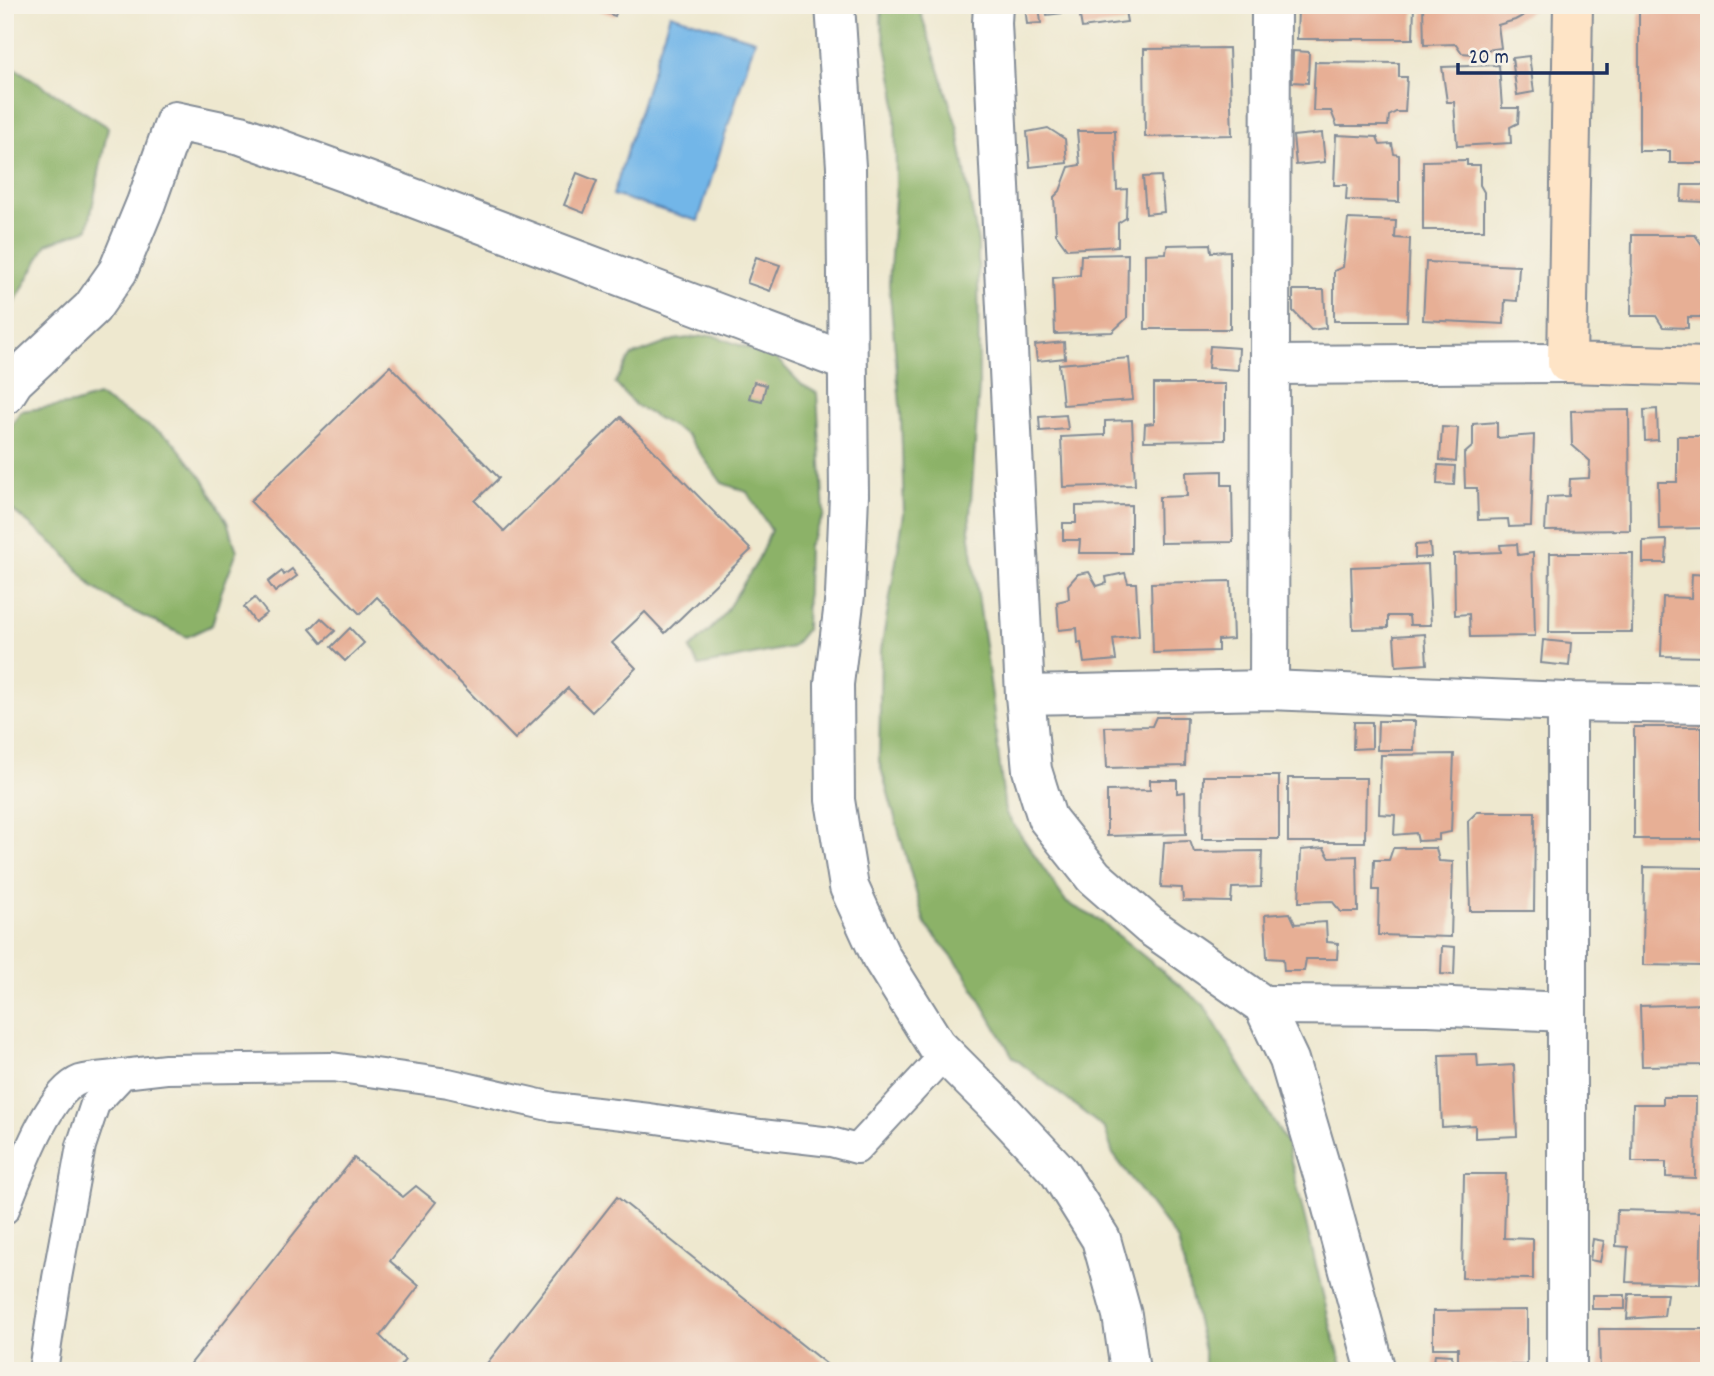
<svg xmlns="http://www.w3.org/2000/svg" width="1714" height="1376" viewBox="0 0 1714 1376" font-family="Dekko,sans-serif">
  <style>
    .forest { fill: #8cb268; stroke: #547063; stroke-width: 2 }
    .water { fill: #72b6e8; stroke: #4672a3; stroke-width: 2 }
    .building { fill: #e7af95 }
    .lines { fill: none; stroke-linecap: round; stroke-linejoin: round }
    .lane-casing { stroke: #848c96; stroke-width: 32 }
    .street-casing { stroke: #848c96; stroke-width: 42 }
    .secondary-casing { stroke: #848c96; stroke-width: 42 }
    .lane { stroke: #fff; stroke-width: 28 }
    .street { stroke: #fff; stroke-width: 38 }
    .secondary { stroke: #fee4c6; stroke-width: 38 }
  </style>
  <rect width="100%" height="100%" fill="#f7f3e8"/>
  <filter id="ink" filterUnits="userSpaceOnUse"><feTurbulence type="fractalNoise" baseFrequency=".0143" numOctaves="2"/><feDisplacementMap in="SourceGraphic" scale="14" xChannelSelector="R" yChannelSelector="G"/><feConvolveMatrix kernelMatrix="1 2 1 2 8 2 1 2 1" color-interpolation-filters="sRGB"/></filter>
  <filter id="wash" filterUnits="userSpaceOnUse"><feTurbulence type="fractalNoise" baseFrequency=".00686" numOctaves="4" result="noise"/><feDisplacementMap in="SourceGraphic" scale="28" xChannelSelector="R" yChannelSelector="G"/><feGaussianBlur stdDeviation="1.57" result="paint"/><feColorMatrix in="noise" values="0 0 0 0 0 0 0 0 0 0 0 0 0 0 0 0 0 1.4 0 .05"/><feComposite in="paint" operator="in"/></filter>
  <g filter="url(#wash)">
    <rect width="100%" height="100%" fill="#eee8cf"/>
    <!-- forest -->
    <g class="forest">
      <polygon points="882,5 922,5 920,10 957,126 978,243 979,387 969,530 992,696 1005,812 1067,903 1098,919 1204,1005 1287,1144 1331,1328 1344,1371 1204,1371 1204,1351 1178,1241 1113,1154 1105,1129 1013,1057 963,970 925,924 879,761 881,650 904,514 901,416 889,284 896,185 895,91 881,22"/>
      <polygon points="5,62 108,127 88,229 47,244 5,320"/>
      <polygon points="712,335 777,359 801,384 817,393 824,515 808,546 806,630 792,647 699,666 690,649 721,619 757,562 771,530 747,492 722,483 687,435 635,405 615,383 631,356 674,340"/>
      <polygon points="98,396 171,439 203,479 227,522 237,551 221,593 212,625 187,637 124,607 93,587 62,551 5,504 5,435 21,411 73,404"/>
    </g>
    <!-- water -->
    <polygon class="water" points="670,14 755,40 698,221 613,195"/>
    <g id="blocks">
      <!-- building -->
      <g class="building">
        <polygon points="583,5 619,5 615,16"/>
        <polygon points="1025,5 1039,5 1041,23 1027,24"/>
        <polygon points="1045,5 1124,5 1127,22 1082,28 1079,11 1047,15"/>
        <polygon points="1307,5 1414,5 1413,39 1297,39 1298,8"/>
        <polygon points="1423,5 1537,5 1537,8 1515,20 1498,25 1501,48 1487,50 1484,55 1462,53 1456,44 1424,45"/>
        <polygon points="1709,11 1709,163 1670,163 1670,151 1639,151 1639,12"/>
        <polygon points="1229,48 1232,135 1145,137 1144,49"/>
        <polygon points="1293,51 1309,52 1308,83 1292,82"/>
        <polygon points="1529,56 1534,92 1517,95 1512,58"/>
        <polygon points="1315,62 1399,63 1399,77 1407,77 1405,112 1396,112 1389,116 1388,126 1337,126 1331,111 1313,111"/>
        <polygon points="1499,65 1502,108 1519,108 1518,123 1510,127 1511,143 1457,146 1454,102 1447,102 1442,67"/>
        <polygon points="1048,128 1065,139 1067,163 1030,167 1027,132"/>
        <polygon points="1077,131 1115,131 1117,190 1127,189 1126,218 1118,223 1118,246 1067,249 1056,234 1054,197 1060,191 1069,167 1080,165"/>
        <polygon points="1322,133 1325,162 1296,165 1293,136"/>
        <polygon points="1336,135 1377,137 1380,145 1392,144 1394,154 1399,155 1399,202 1346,200 1347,185 1334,185"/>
        <polygon points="1467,160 1467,165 1480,165 1480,185 1484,192 1484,230 1423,230 1423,161"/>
        <polygon points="577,173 597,181 584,213 564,205"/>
        <polygon points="1161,176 1164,212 1146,214 1143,177"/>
        <polygon points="1682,185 1706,185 1706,202 1681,201"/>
        <polygon points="1348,219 1396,221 1395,238 1410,239 1407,321 1334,321 1334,271 1343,267"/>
        <polygon points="1632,235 1695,235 1703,246 1709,246 1709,317 1688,317 1688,328 1663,327 1656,316 1631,316"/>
        <polygon points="1210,244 1211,252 1230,251 1230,329 1145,329 1145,254 1166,253 1167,245"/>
        <polygon points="1128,254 1127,318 1112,332 1055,334 1053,278 1080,275 1081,255"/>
        <polygon points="756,257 780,265 770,291 747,283"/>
        <polygon points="1426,262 1519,266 1517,301 1505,300 1504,324 1423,320"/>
        <polygon points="1293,290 1324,290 1326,328 1311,330 1293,311"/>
        <polygon points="1064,342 1065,358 1037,361 1035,345"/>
        <polygon points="1210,346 1239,348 1238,370 1208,368"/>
        <polygon points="1129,358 1133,400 1063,405 1059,364"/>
        <polygon points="390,366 499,478 475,501 504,531 621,417 751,550 665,633 645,612 612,643 636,668 592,712 568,688 515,739 377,597 360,614 250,501"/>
        <polygon points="754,382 766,385 762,401 749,398"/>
        <polygon points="1154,384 1225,384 1225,440 1144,441 1145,424 1154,423"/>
        <polygon points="1657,409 1658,440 1645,441 1644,410"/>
        <polygon points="1629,410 1630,530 1545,531 1547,497 1569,496 1570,479 1589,478 1590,461 1572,445 1571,411"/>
        <polygon points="1066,415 1068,429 1040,431 1039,417"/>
        <polygon points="1132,420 1135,485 1063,487 1061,437 1105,435 1105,421"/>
        <polygon points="1497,422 1497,438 1534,435 1531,526 1509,527 1508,519 1478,520 1477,488 1465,488 1464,454 1473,446 1473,424"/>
        <polygon points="1442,427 1458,428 1456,462 1440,460"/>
        <polygon points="1677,436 1709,436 1709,528 1659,529 1658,482 1677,482"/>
        <polygon points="1438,465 1455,466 1454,485 1437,484"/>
        <polygon points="1222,471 1222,485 1232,485 1233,542 1160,543 1159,497 1187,496 1186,472"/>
        <polygon points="1131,505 1131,553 1079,553 1080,540 1063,540 1063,523 1076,523 1076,506"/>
        <polygon points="1667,540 1666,563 1643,563 1643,541"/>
        <polygon points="1430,544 1431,557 1415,558 1415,545"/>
        <polygon points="1517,544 1518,555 1533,553 1535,636 1470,637 1469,614 1455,615 1454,554 1501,552 1500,545"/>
        <polygon points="1550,553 1633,553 1632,632 1549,632"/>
        <polygon points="1428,564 1431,625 1410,625 1409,616 1388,616 1388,628 1353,629 1351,567"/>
        <polygon points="292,569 297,576 275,592 268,582 282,571 284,575"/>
        <polygon points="1089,572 1097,586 1107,583 1106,577 1125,573 1128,583 1136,583 1139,636 1113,639 1116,660 1084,663 1081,642 1078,643 1077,628 1059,630 1057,602 1069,599 1068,585 1078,574"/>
        <polygon points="1692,574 1709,575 1709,657 1661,656 1663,597 1691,598"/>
        <polygon points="1231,581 1233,639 1218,640 1218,651 1153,653 1151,583"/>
        <polygon points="255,598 267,613 255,622 244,607"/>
        <polygon points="321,618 335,631 322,643 310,629"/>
        <polygon points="350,628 364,643 345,661 331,647"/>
        <polygon points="1425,634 1427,664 1396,666 1394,636"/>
        <polygon points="1543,640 1571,643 1569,666 1541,663"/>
        <polygon points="1156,717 1187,717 1185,766 1107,768 1105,727 1152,726"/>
        <polygon points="1378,721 1415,721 1414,750 1377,750"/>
        <polygon points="1354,722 1372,722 1372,748 1353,749"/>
        <rect x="1634" y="727" width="68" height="112"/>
        <polygon points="1454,754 1451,832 1439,834 1439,840 1418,841 1416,833 1394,835 1395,815 1379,814 1381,755"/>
        <polygon points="1203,776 1279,776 1279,839 1202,839"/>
        <polygon points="1288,778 1366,778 1365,842 1288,842"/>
        <polygon points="1150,780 1177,780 1177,793 1185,792 1186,834 1107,836 1107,791 1150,790"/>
        <polygon points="1477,812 1535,812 1534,911 1470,911 1468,821"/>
        <polygon points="1190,841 1194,852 1262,851 1261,887 1232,888 1231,902 1183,901 1182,888 1161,887 1164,842"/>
        <polygon points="1324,848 1329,857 1357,856 1358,912 1341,912 1332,901 1299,902 1301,850"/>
        <polygon points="1393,848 1436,848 1439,861 1453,862 1451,937 1378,935 1379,890 1373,890 1374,860 1389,860"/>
        <polygon points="1644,867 1706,868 1704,966 1643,965"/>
        <polygon points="1290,913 1295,924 1326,922 1327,942 1338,943 1337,959 1306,959 1304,971 1284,971 1283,959 1267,958 1265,915"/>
        <polygon points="1442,946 1455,947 1454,975 1441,974"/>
        <polygon points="1702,1004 1705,1065 1642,1066 1640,1006"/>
        <polygon points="1477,1054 1478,1067 1514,1065 1517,1136 1475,1138 1475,1125 1442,1127 1439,1055"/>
        <polygon points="1663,1097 1696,1097 1695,1178 1666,1177 1666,1162 1632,1162 1633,1104 1663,1104"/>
        <polygon points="354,1158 403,1197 416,1186 436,1202 390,1261 419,1286 380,1336 405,1360 396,1371 185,1371"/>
        <polygon points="1464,1174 1506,1174 1504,1238 1533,1239 1533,1279 1462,1278"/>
        <polygon points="617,1197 835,1371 481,1371"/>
        <polygon points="1617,1210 1702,1212 1700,1284 1626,1282 1628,1247 1616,1246"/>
        <polygon points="1593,1239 1604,1241 1600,1262 1590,1260"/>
        <polygon points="1629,1294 1667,1294 1664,1316 1627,1319"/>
        <rect x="1592" y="1295" width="33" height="14"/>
        <polygon points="1527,1310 1527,1365 1458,1366 1458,1348 1433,1348 1433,1311"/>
        <polygon points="1599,1329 1704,1329 1707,1371 1600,1371"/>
        <polygon points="1435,1354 1452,1355 1450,1371 1433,1371"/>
      </g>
    </g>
  </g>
  <g filter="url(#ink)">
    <use href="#blocks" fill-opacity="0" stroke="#848c96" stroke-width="2"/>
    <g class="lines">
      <defs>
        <g id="lane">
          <path d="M 5,1209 C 18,1178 47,1092 80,1080 C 93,1076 109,1076 123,1074"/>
          <polyline points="43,1371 57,1278 81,1146 95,1104 123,1074 166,1069 332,1067 448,1083 553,1107 649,1118 761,1134 831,1142 857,1149 945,1054"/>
        </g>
        <g id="street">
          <polyline points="835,5 846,167 849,495 845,595 834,684 835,800 849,887 881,957 936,1045 1000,1109 1059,1172 1101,1239 1122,1315 1130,1371"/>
          <polyline points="993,5 992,23 1025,695 1032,770 1047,818 1094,877 1150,926 1263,1005 1289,1060 1325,1182 1376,1371"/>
          <polyline points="1270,365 1567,363"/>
          <polyline points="5,395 14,381 92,308 118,271 146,203 175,121 241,135 387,188 847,362"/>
          <polyline points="1269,690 1271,5"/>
          <polyline points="1025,695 1269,690 1567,702 1709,704"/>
          <polyline points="1567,702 1567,1371"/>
          <polyline points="1263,1005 1428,1006 1566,1012"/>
        </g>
        <polyline id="secondary" points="1573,5 1567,363 1709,367"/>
      </defs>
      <!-- lane casing -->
      <use href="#lane" class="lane-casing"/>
      <!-- street casing -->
      <use href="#street" class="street-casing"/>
      <!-- secondary casing -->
      <use href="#secondary" class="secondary-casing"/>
      <!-- lane -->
      <use href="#lane" class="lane"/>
      <!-- street -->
      <use href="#street" class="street"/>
      <!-- secondary -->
      <use href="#secondary" class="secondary"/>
    </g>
  </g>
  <!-- margin -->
  <rect width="1714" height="1376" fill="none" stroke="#f7f3e8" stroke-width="28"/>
  <!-- scale -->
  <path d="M1458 63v10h149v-10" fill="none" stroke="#1b2f5e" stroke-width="3.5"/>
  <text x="1469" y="63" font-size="21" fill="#1b2f5e" stroke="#f7f3e8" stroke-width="5" paint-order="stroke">20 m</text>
</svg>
